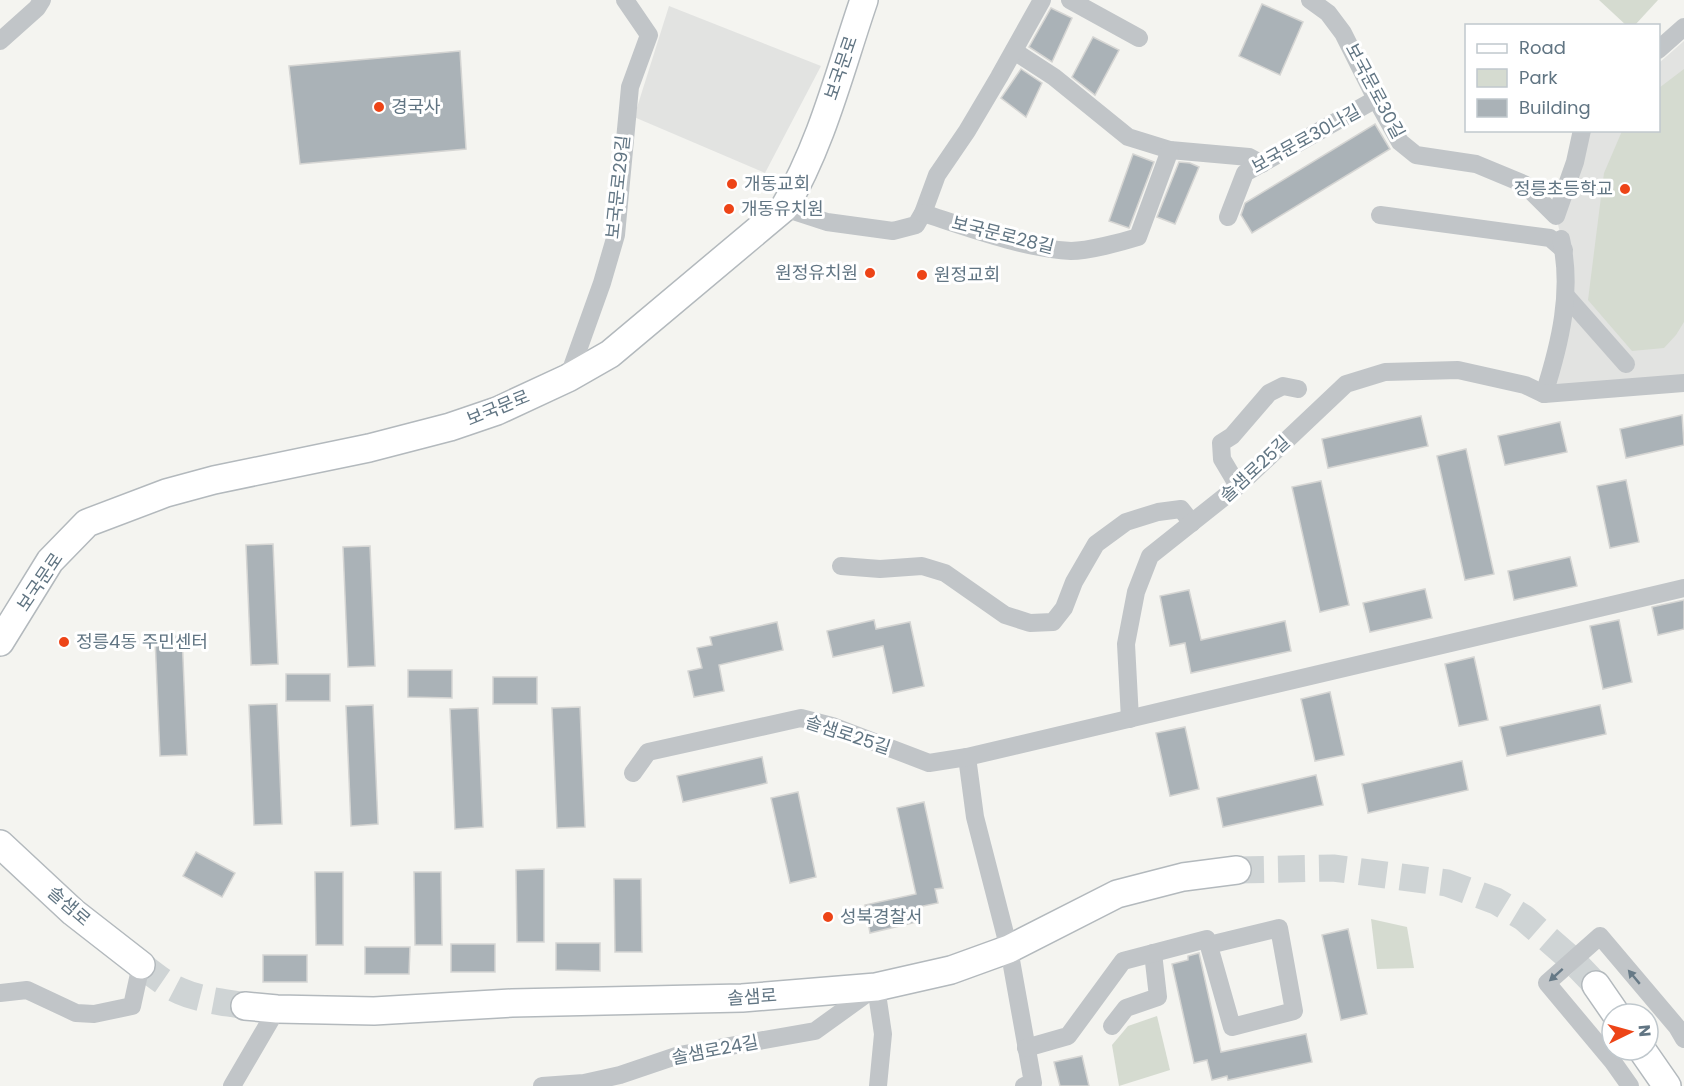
<svg xmlns="http://www.w3.org/2000/svg" width="1684" height="1086" viewBox="0 0 1684 1086" font-family="Poppins,'Noto Sans KR',sans-serif">
  <style>
    .built { fill: #e2e3e1 }
    .green { fill: #d5dbd0 }
    .building { fill: #aab2b7; stroke: #d5d5d3; stroke-width: 1.5 }
    .lines { fill: none; stroke-linecap: round; stroke-linejoin: round }
    .secondary-tunnel { stroke: #cfd4d5; stroke-width: 27; stroke-dasharray: 27 14; stroke-linecap: butt }
    .secondary-casing { stroke: #b3b9bd; stroke-width: 30 }
    .street { stroke: #c1c5c8; stroke-width: 18 }
    .secondary { stroke: #fff; stroke-width: 27 }
    .oneway { fill: #667986 }
    .poi-dot { fill: #ed4417; stroke: #fff; stroke-width: 2 }
    .labels { text-anchor: middle; stroke-width: 6; stroke-linejoin: round; paint-order: stroke }
    .street-label { font-size: 18px; fill: #617583; stroke: #fff }
    .poi-label { font-size: 18px; fill: #617583; stroke: #fff; text-anchor: start }
  </style>
  <rect width="100%" height="100%" fill="#f4f4f0"/>
  <!-- built -->
  <g class="built">
    <polygon points="669,6 821,66 765,173 634,117"/>
    <polygon points="1684,41 1684,377 1552,388 1564,250 1556,216 1585,131 1658,130 1659,63"/>
  </g>
  <!-- green -->
  <g class="green">
    <polygon points="1599,0 1658,0 1635,25 1627,26"/>
    <polygon points="1684,69 1684,322 1676,335 1664,348 1632,351 1588,300 1604,173 1622,131 1658,130 1659,88"/>
    <polygon points="1371,919 1407,927 1414,968 1377,969"/>
    <polygon points="1157,1016 1170,1070 1119,1086 1112,1045 1128,1026"/>
  </g>
  <!-- building -->
  <g class="building">
    <polygon points="1262,4 1303,22 1280,75 1239,56"/>
    <polygon points="1051,8 1072,18 1052,62 1029,47"/>
    <polygon points="1093,37 1119,50 1095,95 1072,77"/>
    <polygon points="460,51 466,149 300,164 289,66"/>
    <polygon points="1021,69 1042,83 1026,117 1001,98"/>
    <polygon points="1375,124 1390,149 1252,233 1241,215 1245,203"/>
    <polygon points="1133,154 1154,162 1129,228 1109,221"/>
    <polygon points="1179,162 1190,163 1199,167 1175,224 1157,217"/>
    <polygon points="1682,415 1684,445 1626,458 1620,429"/>
    <polygon points="1421,416 1428,446 1328,468 1322,439"/>
    <polygon points="1560,422 1567,452 1505,465 1498,436"/>
    <polygon points="1466,449 1494,574 1465,580 1437,456"/>
    <polygon points="1626,480 1639,542 1610,548 1597,486"/>
    <polygon points="1321,481 1349,605 1320,612 1292,487"/>
    <polygon points="273,544 278,664 251,665 246,545"/>
    <polygon points="370,546 375,666 348,667 343,547"/>
    <polygon points="1570,557 1577,586 1514,600 1508,571"/>
    <polygon points="1425,589 1432,618 1370,632 1363,603"/>
    <polygon points="1189,590 1201,640 1285,621 1291,651 1191,673 1185,643 1170,646 1160,596"/>
    <polygon points="1684,600 1684,629 1658,635 1652,607"/>
    <polygon points="874,620 876,629 910,622 924,686 893,693 883,646 833,657 827,631"/>
    <polygon points="1619,620 1632,682 1603,689 1590,626"/>
    <polygon points="777,622 783,650 719,665 724,691 694,697 688,671 702,668 697,648 712,645 710,637"/>
    <polygon points="182,635 187,755 160,756 155,637"/>
    <polygon points="1474,657 1488,720 1459,726 1445,664"/>
    <polygon points="408,670 452,670 452,698 408,697"/>
    <rect x="286" y="674" width="44" height="27"/>
    <rect x="493" y="677" width="44" height="27"/>
    <polygon points="1330,692 1344,755 1315,761 1301,699"/>
    <polygon points="277,704 282,824 254,825 249,705"/>
    <polygon points="373,705 378,824 351,826 346,706"/>
    <polygon points="1600,705 1606,734 1507,756 1500,727"/>
    <polygon points="580,707 585,827 557,828 552,708"/>
    <polygon points="478,708 483,827 455,829 450,709"/>
    <polygon points="1185,727 1199,789 1170,796 1156,733"/>
    <polygon points="762,757 767,783 683,802 677,776"/>
    <polygon points="1462,761 1468,790 1368,813 1362,784"/>
    <polygon points="1316,775 1323,805 1223,827 1217,798"/>
    <polygon points="798,792 816,877 790,883 771,798"/>
    <polygon points="924,802 943,888 935,889 938,903 918,907 921,921 870,933 865,905 916,894 897,808"/>
    <polygon points="196,852 235,873 222,897 183,876"/>
    <polygon points="544,869 544,942 517,942 516,870"/>
    <polygon points="315,872 343,872 343,945 316,945"/>
    <polygon points="414,872 441,872 442,945 415,945"/>
    <polygon points="614,879 641,879 642,952 615,952"/>
    <polygon points="1348,929 1367,1014 1341,1020 1322,935"/>
    <polygon points="556,943 600,943 600,971 556,970"/>
    <rect x="451" y="944" width="44" height="28"/>
    <polygon points="365,947 410,947 409,974 365,974"/>
    <polygon points="1199,953 1221,1052 1306,1034 1312,1062 1228,1080 1227,1076 1212,1080 1207,1060 1194,1063 1172,964 1188,960 1188,956"/>
    <rect x="263" y="955" width="44" height="27"/>
    <polygon points="1082,1056 1089,1086 1060,1086 1054,1062"/>
  </g>
  <g class="lines">
    <!-- secondary-tunnel -->
    <g class="secondary-tunnel">
      <polyline points="1237,870 1333,868 1447,883 1496,901 1524,918 1571,959 1596,985"/>
      <path d="M 141,965 C 153,974 166,985 180,991 C 200,1000 224,1002 245,1006"/>
    </g>
    <defs>
      <g id="secondary">
        <path d="M 0,642 L 50,561 L 87,523 L 166,493 L 214,480 L 369,448 L 450,427 L 497,411 L 568,378 L 610,354 L 784,208 C 822,144 840,70 864,0"/>
        <polyline points="0,844 73,912 141,965"/>
        <polyline points="1596,985 1616,1014"/>
        <polyline points="245,1006 277,1009 374,1011 512,1003 742,998 876,987 951,970 1009,949 1117,894 1183,877 1237,870"/>
        <polyline points="1642,1050 1667,1086"/>
      </g>
    </defs>
    <!-- secondary casing -->
    <use href="#secondary" class="secondary-casing"/>
    <!-- street -->
    <g class="street">
      <polyline points="1070,0 1139,38"/>
      <polyline points="1310,0 1328,13 1343,33 1376,99 1400,142 1416,155 1476,164 1524,184 1556,216 1575,162 1582,130"/>
      <polyline points="0,41 37,8 42,0"/>
      <polyline points="1658,50 1684,27"/>
      <polyline points="1014,51 1054,77 1128,137 1170,150 1249,157 1262,164"/>
      <polyline points="784,208 827,222 893,231 916,225 923,213 937,175 967,131 999,77 1042,0"/>
      <path d="M 923,213 C 969,228 1022,248 1071,251 C 1088,251 1122,242 1138,237 L 1170,150"/>
      <polyline points="1380,215 1550,238 1564,250"/>
      <polyline points="1228,217 1245,173 1376,99"/>
      <polyline points="1566,296 1626,364"/>
      <polyline points="568,378 602,283 616,235 630,87 649,35 625,0"/>
      <path d="M 1544,394 C 1560,344 1573,291 1561,239"/>
      <polyline points="1238,486 1222,459 1221,443 1232,436 1269,393 1283,386 1298,389"/>
      <polyline points="841,566 880,569 922,566 945,573 1005,615 1030,623 1053,622 1064,608 1074,582 1096,544 1126,522 1158,512 1181,509 1192,523"/>
      <polyline points="1130,719 1126,644 1136,592 1150,556 1238,486 1346,384 1385,372 1458,370 1525,385 1544,394 1684,383"/>
      <polyline points="967,757 975,817 1009,949 1033,1083 1024,1086"/>
      <polyline points="633,773 648,752 801,718 832,726 929,763 967,757 1684,588"/>
      <polyline points="0,993 27,990 76,1013 94,1014 132,1006 141,965"/>
      <polyline points="1112,1026 1126,1008 1158,997 1153,953"/>
      <polyline points="1026,1048 1068,1036 1123,961 1207,939 1232,1027 1294,1011 1279,928 1209,945"/>
      <polyline points="232,1086 277,1009"/>
      <polyline points="542,1086 584,1083 620,1075 679,1055 815,1031 876,987 883,1034 878,1086"/>
      <polyline points="1630,1086 1613,1062 1547,983 1600,936 1677,1027 1684,1039"/>
    </g>
    <!-- secondary -->
    <use href="#secondary" class="secondary"/>
  </g>
  <!-- one-way arrows -->
  <defs><path id="oneway-solid" d="M-6-.8H1V-3.2L6.5 0L1 3.2V.8H-6Z" transform="scale(1.5)"/></defs>
  <g class="oneway">
    <use href="#oneway-solid" transform="translate(1556 975) rotate(138)"/>
    <use href="#oneway-solid" transform="translate(1634 977) rotate(-130)"/>
  </g>
  <!-- markers -->
  <g class="poi-dot">
    <circle cx="379" cy="107" r="6"/>
    <circle cx="732" cy="184" r="6"/>
    <circle cx="1625" cy="189" r="6"/>
    <circle cx="729" cy="209" r="6"/>
    <circle cx="870" cy="273" r="6"/>
    <circle cx="922" cy="275" r="6"/>
    <circle cx="64" cy="642" r="6"/>
    <circle cx="828" cy="917" r="6"/>
  </g>
  <g class="labels">
    <!-- street labels -->
    <g class="street-label">
      <text transform="translate(841 68) rotate(-71)" y="6">보국문로</text>
      <text transform="translate(1375 91) rotate(62)" y="6">보국문로30길</text>
      <text transform="translate(1306 139) rotate(-29)" y="6">보국문로30나길</text>
      <text transform="translate(618 187) rotate(-84)" y="6">보국문로29길</text>
      <text transform="translate(1003 235) rotate(14)" y="6">보국문로28길</text>
      <text transform="translate(498 408) rotate(-22)" y="6">보국문로</text>
      <text transform="translate(1255 469) rotate(-43)" y="6">솔샘로25길</text>
      <text transform="translate(40 582) rotate(-56)" y="6">보국문로</text>
      <text transform="translate(848 735) rotate(18)" y="6">솔샘로25길</text>
      <text transform="translate(69 906) rotate(41)" y="6">솔샘로</text>
      <text transform="translate(752 997) rotate(-4)" y="6">솔샘로</text>
      <text transform="translate(715 1050) rotate(-11)" y="6">솔샘로24길</text>
    </g>
    <!-- poi labels -->
    <g class="poi-label">
      <text x="391" y="113">경국사</text>
      <text x="744" y="190">개동교회</text>
      <text x="1613" y="195" text-anchor="end">정릉초등학교</text>
      <text x="741" y="215">개동유치원</text>
      <text x="858" y="279" text-anchor="end">원정유치원</text>
      <text x="934" y="281">원정교회</text>
      <text x="76" y="648">정릉4동 주민센터</text>
      <text x="840" y="923">성북경찰서</text>
    </g>
  </g>
  <!-- legend -->
  <rect x="1465" y="24" width="195" height="108" fill="#ffffff" stroke="#c0c8cd" stroke-width="1.5"/>
  <rect x="1477" y="44" width="30" height="9" fill="#ffffff" stroke="#c0c8cd" stroke-width="1.5"/>
  <text x="1519" y="54" font-size="18" fill="#617583">Road</text>
  <rect x="1477" y="69" width="30" height="18" fill="#d5dbd0" stroke="#c0c8cd" stroke-width="1.5"/>
  <text x="1519" y="84" font-size="18" fill="#617583">Park</text>
  <rect x="1477" y="99" width="30" height="18" fill="#aab2b7" stroke="#c0c8cd" stroke-width="1.5"/>
  <text x="1519" y="114" font-size="18" fill="#617583">Building</text>
  <!-- north arrow -->
  <g transform="translate(1630 1032) rotate(85)"><circle r="28" fill="#ffffff" stroke="#c0c8cd" stroke-width="1.5"/>
  <path d="M0-4.5L10 22L0 15L-10 22Z" fill="#ed4417"/>
  <text y="-9" font-size="16" font-weight="bold" text-anchor="middle" fill="#617583">N</text>
  </g>
</svg>
